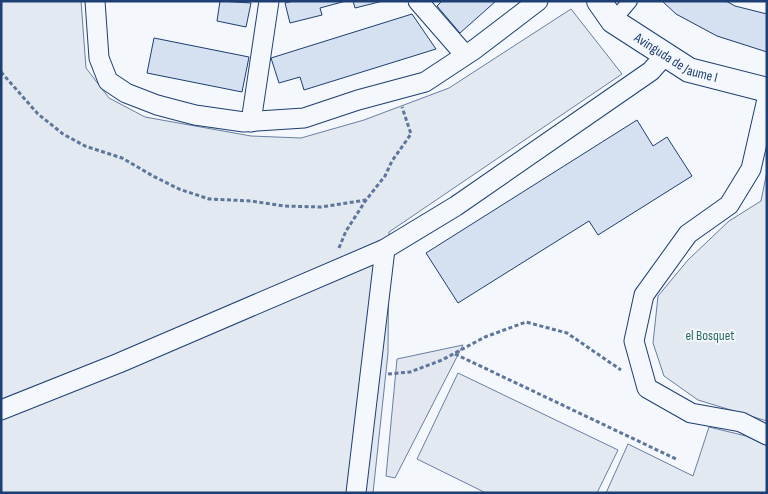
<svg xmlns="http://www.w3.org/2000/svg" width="768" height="494" viewBox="0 0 768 494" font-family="'Sofia Sans Condensed',sans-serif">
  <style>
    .green { fill: #e3e9f0; stroke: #687fa3 }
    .parking { fill: #e3e8f0; stroke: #687fa3 }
    .building { fill: #d5e0f0; stroke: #1d3f73 }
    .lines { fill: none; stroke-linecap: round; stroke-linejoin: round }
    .pedestrian-casing { stroke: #1d3f73; stroke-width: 16 }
    .minor-casing { stroke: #1d3f73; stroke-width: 21 }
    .tertiary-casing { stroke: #1d3f73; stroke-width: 26 }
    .path { stroke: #5e769c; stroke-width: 3; stroke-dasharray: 4 2.5; stroke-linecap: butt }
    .pedestrian { stroke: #f4f7fb; stroke-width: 14 }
    .minor { stroke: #f4f7fb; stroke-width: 19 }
    .tertiary { stroke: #f4f7fb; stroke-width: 24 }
    .labels { text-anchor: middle; stroke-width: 4; stroke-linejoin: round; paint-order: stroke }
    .street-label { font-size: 14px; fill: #1d3f73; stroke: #f4f7fb }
    .park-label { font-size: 14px; fill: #2c6c60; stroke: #f4f7fb }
  </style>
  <rect width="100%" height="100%" fill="#f4f7fb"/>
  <!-- green -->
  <g class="green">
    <polygon points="1,1 81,1 86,68 109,98 145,117 251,136 301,138 364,120 449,88 571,9 622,74 389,232 388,353 373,493 1,493"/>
    <polygon points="767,171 767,421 698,400 664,376 653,343 658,296 688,260 729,221 761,201"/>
    <polygon points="458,373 618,450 597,493 486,493 417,459"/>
    <polygon points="709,427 746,436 767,446 767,493 606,493 628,444 693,476"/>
  </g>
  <!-- parking -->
  <polygon class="parking" points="463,345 395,478 386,476 397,359"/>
  <!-- building -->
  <g class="building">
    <polygon points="220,1 251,3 246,27 217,21"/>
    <polygon points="293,1 346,1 320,8 322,15 290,23 285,3"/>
    <polygon points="353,1 383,1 355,8"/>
    <polygon points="442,1 496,1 460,33 437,6"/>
    <polygon points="662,1 726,1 735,6 767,14 767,52 717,36 676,14"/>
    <polygon points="412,14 436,49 304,90 300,77 279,83 271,58"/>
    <polygon points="154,38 249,57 242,92 147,73"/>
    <polygon points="637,120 653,146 667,137 692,176 598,235 589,221 458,303 426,253"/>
  </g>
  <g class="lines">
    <defs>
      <polyline id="pedestrian" points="613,21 630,1"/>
      <g id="minor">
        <polyline points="95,1 99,58 108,81 126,93 157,105 195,115 244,122 304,118 358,100 425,82 475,49 538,1"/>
        <polyline points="418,1 465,55"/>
        <polyline points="767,99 751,169 729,205 688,234 644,295 634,341 647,388 691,413 741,422 767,435"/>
        <polyline points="251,122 269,1"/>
        <polyline points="1,410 119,363 385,249 456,206 651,71 666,54"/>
        <polyline points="356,493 385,249"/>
      </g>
      <g id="tertiary">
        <path id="s1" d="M 599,1 L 613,21 L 689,70 L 767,90"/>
      </g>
    </defs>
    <!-- pedestrian casing -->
    <use href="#pedestrian" class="pedestrian-casing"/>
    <!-- minor casing -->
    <use href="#minor" class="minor-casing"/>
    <!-- tertiary casing -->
    <use href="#tertiary" class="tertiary-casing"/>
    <!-- path -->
    <g class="path">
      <polyline points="1,72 38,114 63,134 85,146 122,158 153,176 179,189 209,199 251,201 284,206 321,207 366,200"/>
      <polyline points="339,248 346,231 366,200 385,176 392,161 411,134 402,107"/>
      <polyline points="455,354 676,459"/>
      <polyline points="388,374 410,372 442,360 485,337 526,322 567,333 621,370"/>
    </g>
    <!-- pedestrian -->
    <use href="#pedestrian" class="pedestrian"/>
    <!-- minor -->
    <use href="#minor" class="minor"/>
    <!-- tertiary -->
    <use href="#tertiary" class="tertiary"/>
  </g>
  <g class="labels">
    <!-- street labels -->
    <g class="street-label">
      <text dy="5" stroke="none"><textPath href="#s1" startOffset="98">Avinguda de Jaume I</textPath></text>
    </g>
    <!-- park labels -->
    <g class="park-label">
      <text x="710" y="340">el Bosquet</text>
    </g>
  </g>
  <!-- border -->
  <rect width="768" height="494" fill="none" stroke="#1d3f73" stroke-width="5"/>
</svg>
